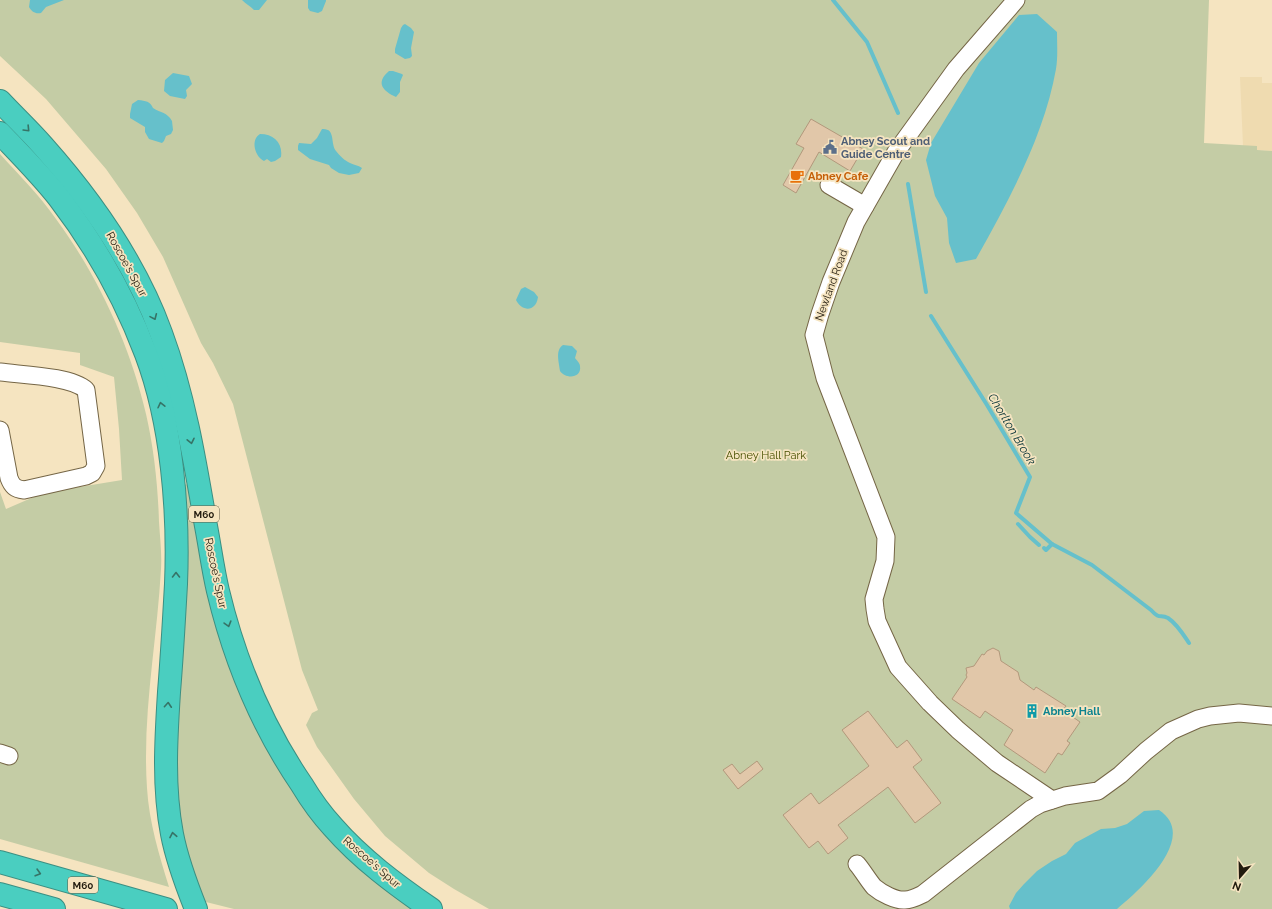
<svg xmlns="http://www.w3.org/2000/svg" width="1272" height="909" viewBox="0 0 1272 909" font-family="Raleway,sans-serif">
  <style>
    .built { fill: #efdbb0 }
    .green { fill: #c4cca5 }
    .water { fill: #66c0cb }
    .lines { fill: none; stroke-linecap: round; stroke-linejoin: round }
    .stream { stroke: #66c0cb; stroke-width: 4 }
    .building { fill: #e1c7a9; stroke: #b2987c }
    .minor-casing { stroke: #756646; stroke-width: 19 }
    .highway-casing { stroke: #3c8f82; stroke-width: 24 }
    .minor { stroke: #fff; stroke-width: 17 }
    .highway { stroke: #4acec0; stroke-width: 22 }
    .oneway { stroke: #367467 }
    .labels { text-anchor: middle; stroke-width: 3.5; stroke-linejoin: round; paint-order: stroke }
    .shield { fill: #f5e4c0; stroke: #615743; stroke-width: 1 }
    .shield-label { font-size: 10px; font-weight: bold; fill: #221b0e }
    .service-label { font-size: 11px; font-weight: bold; fill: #4e5e75; stroke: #f5e4c0; text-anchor: start }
    .food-label { font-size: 11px; font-weight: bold; fill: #c56008; stroke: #f5e4c0; text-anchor: start }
    .street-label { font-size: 11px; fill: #221b0e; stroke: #f5e4c0 }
    .park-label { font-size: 11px; fill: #475001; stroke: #f5e4c0 }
    .culture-label { font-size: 11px; font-weight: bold; fill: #0d838f; stroke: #f5e4c0; text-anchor: start }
    .water-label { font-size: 12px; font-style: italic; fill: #043236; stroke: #f5e4c0 }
  </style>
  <rect width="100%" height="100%" fill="#f5e4c0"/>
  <!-- built -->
  <polygon class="built" points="1240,77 1262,77 1262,83 1272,83 1272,151 1257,150 1257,146 1243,146"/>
  <!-- green -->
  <g class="green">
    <polygon points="0,0 1209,0 1204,143 1257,146 1257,150 1272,151 1272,909 489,909 454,889 429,873 385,836 354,799 317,747 306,725 312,713 318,710 302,670 233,404 213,363 201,343 163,257 137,213 106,169 46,99 0,56"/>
    <path d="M 0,154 C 19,175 40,196 56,219 C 98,276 130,345 146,414 C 154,449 158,486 159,522 C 160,538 162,554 161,569 C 157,642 142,714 147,788 C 149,822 159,855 169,887 L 0,839 L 0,492 L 6,509 L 43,493 L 122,480 L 119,429 L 114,377 L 80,365 L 80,353 L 0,342 Z"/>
    <polygon points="190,484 277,763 416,909 234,909 202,901 191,868 182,834 177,796 175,749 182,485"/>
  </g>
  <!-- water -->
  <g class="water">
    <path d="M 30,0 L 64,0 L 46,7 L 41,13 C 35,14 32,12 29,7 Z"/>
    <path d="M 242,0 L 267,0 L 259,10 L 254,10 C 250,6 246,4 242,0 Z"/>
    <polygon points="308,0 326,0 326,1 322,11 318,13 310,11 308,8"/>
    <path d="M 1037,14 L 1057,32 C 1057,44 1058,57 1056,69 C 1044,136 1009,200 976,259 L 956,263 L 949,243 L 947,218 L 935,196 L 926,160 L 931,143 L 979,63 L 1019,15 Z"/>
    <polygon points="405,24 411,28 414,32 411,48 412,56 410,58 405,59 395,53 395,49 401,28 403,25"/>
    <path d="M 389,71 L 393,71 L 402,74 L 403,75 L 400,82 L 400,92 L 396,97 C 383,91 375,83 389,71 Z"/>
    <polygon points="173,73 189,76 192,84 186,90 187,96 185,99 170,96 164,91 165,80"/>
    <path d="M 138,100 C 146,101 150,101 153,108 C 161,113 167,112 172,121 L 173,130 L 171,134 L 166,136 L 164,141 L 162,143 L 149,139 L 145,132 L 145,127 L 130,118 L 130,114 L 132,104 Z"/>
    <path d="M 322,129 C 336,128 330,143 336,151 C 339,155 345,161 350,163 C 354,165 358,165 362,168 L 359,173 L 349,175 L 339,173 L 331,168 L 329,165 L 310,159 L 298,150 L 298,146 L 299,143 L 311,144 L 317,138 Z"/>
    <path d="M 260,134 C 274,134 283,143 281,157 L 275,161 L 271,162 L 267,159 L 264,161 C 255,157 250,140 260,134 Z"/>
    <path d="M 525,287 L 534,292 L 538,297 C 536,312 522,312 516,300 L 521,289 Z"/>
    <path d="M 563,345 L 572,346 L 577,351 L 575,358 C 577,361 580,363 580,366 C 582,379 565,379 560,371 C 559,362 555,350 563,345 Z"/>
    <path d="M 1159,810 C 1200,837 1139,891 1117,909 L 1010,909 L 1009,906 L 1016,893 L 1024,884 L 1037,871 L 1052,861 L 1066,854 L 1075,843 L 1101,829 L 1115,828 L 1127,824 L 1144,811 Z"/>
  </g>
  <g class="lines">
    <!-- stream -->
    <g class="stream">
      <polyline points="833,0 867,42 898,113"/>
      <polyline points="908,184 926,292"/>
      <path d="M 931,316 L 987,405 L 1030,477 L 1016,513 L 1052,544 L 1092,565 L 1151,610 C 1160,620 1160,614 1168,618 C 1177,624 1183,634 1189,643"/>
      <polyline points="1018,524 1030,537 1039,545"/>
      <polyline points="1044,548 1046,550 1052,544"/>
    </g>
  </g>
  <!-- building -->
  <g class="building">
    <polygon points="811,119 863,149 850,171 819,152 796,193 783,185 804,148 796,144"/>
    <polygon points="993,648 999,651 1001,661 1018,672 1020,680 1034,690 1036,687 1066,706 1063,710 1080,722 1067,741 1070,743 1062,755 1058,753 1045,773 1004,745 1013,730 985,711 980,718 952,699 967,677 966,675 967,673 966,668 974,666 982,654 984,655 987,651"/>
    <polygon points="868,711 897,748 907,740 922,760 913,767 941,803 915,823 888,787 838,825 848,838 828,854 818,841 809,848 783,815 811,793 819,804 869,766 842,730"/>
    <polygon points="757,761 763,769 738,789 723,770 732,764 740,774"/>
  </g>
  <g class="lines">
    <defs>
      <g id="minor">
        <polyline points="1016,0 956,69 896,152 856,222 831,282 820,314 814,335 825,378 886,537 885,561 874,599 875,609 877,621 898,667 930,703 958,730 997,763 1052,800"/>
        <polyline points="829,185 865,206"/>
        <path d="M 0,372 C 21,375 71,376 86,390 L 96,466 L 92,473 L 86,476 L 24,490 C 15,489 12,486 9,478 L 0,430"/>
        <polyline points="0,753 9,756"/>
        <path d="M 857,864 C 863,871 868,880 874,887 C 881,893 896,901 905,900 C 911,900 917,897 923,894 L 1031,809 L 1040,804 L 1065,796 L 1098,791 L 1120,775 L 1146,751 L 1171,731 L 1198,719 L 1210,716 L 1239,713 L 1272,716"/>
      </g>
      <g id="highway">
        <path d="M 0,101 C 14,116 29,130 43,146 C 91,200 136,264 161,333 C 184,395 195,461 206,526 C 210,547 213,570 218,591 C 235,662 261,725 302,785 C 311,800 321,814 333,827 C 361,859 396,885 431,909"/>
        <path d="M 0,133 C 20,154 41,175 59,198 C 95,245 125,298 146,354 C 172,423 179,511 176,584 C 174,620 172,656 169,692 C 166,739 163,787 172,834 C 177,860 186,884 196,909"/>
        <polyline points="0,862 166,909"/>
        <polyline points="0,894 54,909"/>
      </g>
    </defs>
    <!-- minor casing -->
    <use href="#minor" class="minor-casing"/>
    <!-- highway casing -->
    <use href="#highway" class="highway-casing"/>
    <!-- minor -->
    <use href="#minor" class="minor"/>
    <!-- highway -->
    <use href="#highway" class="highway"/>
  </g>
  <!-- one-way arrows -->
  <defs><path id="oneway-chevron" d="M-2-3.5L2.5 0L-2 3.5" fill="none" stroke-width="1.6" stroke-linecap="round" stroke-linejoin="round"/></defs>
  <g class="oneway">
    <use href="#oneway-chevron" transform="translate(27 129) rotate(46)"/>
    <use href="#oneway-chevron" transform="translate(154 317) rotate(66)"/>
    <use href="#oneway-chevron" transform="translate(161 405) rotate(-103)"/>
    <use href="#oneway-chevron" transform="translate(191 441) rotate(78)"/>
    <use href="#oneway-chevron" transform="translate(176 575) rotate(-90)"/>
    <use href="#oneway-chevron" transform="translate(228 624) rotate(74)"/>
    <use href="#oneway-chevron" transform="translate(168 705) rotate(-86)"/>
    <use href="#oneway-chevron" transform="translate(173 835) rotate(-101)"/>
    <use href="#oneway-chevron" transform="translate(38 873) rotate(16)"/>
  </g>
  <!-- icons -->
  <defs>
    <symbol id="civic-bare" viewBox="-9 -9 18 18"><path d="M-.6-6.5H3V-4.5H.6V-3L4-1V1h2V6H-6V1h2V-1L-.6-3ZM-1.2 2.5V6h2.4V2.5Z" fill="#5c6f8a" stroke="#f5e4c0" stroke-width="2.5" paint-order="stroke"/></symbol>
    <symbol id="cafe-bare" viewBox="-9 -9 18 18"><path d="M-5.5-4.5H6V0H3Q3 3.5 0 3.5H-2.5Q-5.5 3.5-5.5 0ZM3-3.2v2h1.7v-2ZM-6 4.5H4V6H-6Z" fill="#e8710a" stroke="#f5e4c0" stroke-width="2.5" paint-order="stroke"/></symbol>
    <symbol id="building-bare" viewBox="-9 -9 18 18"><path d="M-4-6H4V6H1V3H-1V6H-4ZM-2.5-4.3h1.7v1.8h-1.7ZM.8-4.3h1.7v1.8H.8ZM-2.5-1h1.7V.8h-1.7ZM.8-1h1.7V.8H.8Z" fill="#0f9aa8" stroke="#f5e4c0" stroke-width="2.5" paint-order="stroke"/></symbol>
  </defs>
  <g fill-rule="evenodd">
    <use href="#civic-bare" x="820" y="137" width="20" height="20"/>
    <use href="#cafe-bare" x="787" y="166" width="20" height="20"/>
    <use href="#building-bare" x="1022" y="701" width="20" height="20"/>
  </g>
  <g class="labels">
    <!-- shield labels -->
    <g class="shield">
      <rect x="189" y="506" width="30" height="16" rx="3"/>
      <rect x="68" y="877" width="30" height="16" rx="3"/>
    </g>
    <g class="shield-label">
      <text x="204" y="518">M60</text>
      <text x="83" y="889">M60</text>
    </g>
    <!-- service labels -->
    <g class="service-label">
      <text x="841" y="145">Abney Scout and<tspan x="841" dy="13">Guide Centre</tspan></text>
    </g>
    <!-- food labels -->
    <g class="food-label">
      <text x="808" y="180">Abney Cafe</text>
    </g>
    <!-- street labels -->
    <g class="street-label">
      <text transform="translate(127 264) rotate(61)" y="4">Roscoe's Spur</text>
      <text transform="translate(831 285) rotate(-70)" y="4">Newland Road</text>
      <text transform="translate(216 573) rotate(78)" y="4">Roscoe's Spur</text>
      <text transform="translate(372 862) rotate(41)" y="4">Roscoe's Spur</text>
    </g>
    <!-- park labels -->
    <g class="park-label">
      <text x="766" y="459">Abney Hall Park</text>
    </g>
    <!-- culture labels -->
    <g class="culture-label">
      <text x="1043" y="715">Abney Hall</text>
    </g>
    <!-- water labels -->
    <g class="water-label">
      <text transform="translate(1012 429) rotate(59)" y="4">Chorlton Brook</text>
    </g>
  </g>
  <!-- north arrow -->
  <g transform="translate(1240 877) rotate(200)" stroke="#f5e4c0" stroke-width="3" paint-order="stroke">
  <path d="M0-3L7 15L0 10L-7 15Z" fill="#221b0e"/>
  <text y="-6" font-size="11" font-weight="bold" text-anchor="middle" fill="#221b0e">N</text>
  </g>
</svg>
